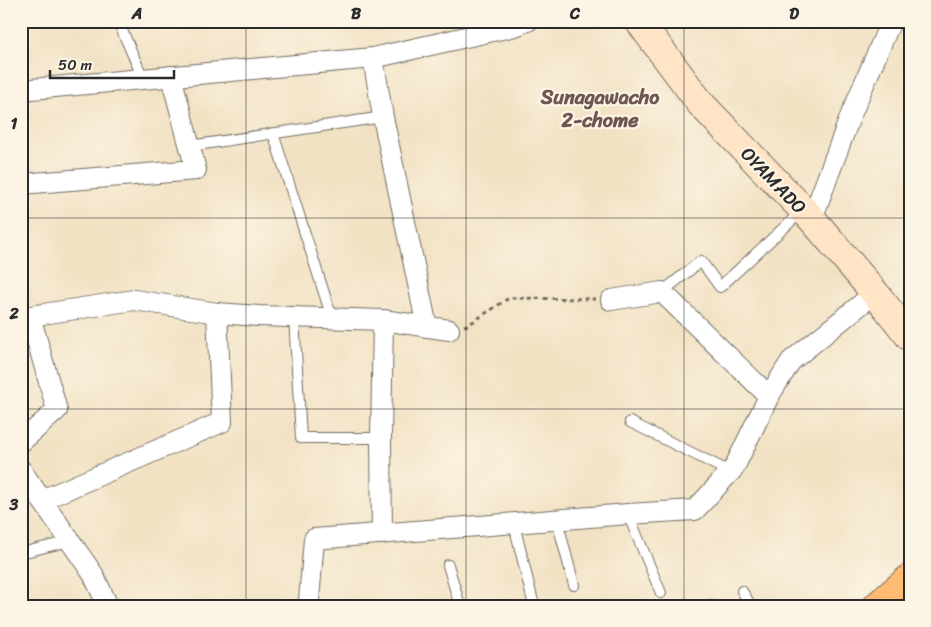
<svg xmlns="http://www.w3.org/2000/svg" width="931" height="627" viewBox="0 0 931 627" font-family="Sriracha,sans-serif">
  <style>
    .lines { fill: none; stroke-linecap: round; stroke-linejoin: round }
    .lane-casing { stroke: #716b61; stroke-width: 12 }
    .street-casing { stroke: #716b61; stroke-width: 22 }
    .secondary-casing { stroke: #716b61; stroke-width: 30 }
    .primary-casing { stroke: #716b61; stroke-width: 30 }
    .path { stroke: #716b61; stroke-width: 3; stroke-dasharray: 4 4; stroke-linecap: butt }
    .lane { stroke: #fff; stroke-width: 10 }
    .street { stroke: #fff; stroke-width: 20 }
    .secondary { stroke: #ffe4c6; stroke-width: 28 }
    .primary { stroke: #ffbb71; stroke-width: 28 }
    .grid { fill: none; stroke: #2b2b2b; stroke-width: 1; stroke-opacity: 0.55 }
    .labels { text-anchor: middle; stroke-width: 4.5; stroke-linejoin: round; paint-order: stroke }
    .street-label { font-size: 19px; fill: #2b2b2b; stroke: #fcf5e5 }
    .neighbourhood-label { font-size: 20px; font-weight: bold; fill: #705651; stroke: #fcf5e5 }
    .neatline { fill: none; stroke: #2b2b2b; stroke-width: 2 }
    .grid-label { font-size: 16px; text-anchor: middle; font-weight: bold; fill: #2b2b2b }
  </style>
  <rect width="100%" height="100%" fill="#fcf5e5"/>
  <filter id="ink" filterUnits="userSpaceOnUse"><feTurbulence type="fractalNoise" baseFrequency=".02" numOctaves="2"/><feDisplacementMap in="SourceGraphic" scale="10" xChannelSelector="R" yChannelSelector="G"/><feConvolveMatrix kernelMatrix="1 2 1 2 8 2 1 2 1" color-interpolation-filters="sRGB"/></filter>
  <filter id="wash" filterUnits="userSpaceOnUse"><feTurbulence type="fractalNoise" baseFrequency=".0096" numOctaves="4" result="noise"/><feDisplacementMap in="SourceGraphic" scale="20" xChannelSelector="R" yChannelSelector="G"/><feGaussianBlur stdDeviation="1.12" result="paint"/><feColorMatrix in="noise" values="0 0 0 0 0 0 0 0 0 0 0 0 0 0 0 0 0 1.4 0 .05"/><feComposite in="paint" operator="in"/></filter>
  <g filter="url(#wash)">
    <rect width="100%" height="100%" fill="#f2e2c4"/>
  </g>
  <g filter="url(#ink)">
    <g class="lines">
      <defs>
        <g id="lane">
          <polyline points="118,21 143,78"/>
          <polyline points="273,133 332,318"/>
          <polyline points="190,146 383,117"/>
          <polyline points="662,292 701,261 720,287 802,211"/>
          <polyline points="294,317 301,438 381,438"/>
          <polyline points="630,422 730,472"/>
          <polyline points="628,514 661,593"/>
          <polyline points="557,520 574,585"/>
          <polyline points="514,524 534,606"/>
          <polyline points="21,553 70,541"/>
          <polyline points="448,565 460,606"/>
          <polyline points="742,591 751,606"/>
          <polyline points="709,605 709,606"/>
        </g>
        <g id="street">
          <polyline points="373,58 383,117 427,327"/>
          <polyline points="21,90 373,58 515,26 528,21"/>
          <polyline points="21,184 196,170 171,76"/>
          <polyline points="812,219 850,117 891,21"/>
          <polyline points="611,300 662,292 769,396"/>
          <polyline points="21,442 57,410 30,316 134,300 217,313 259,316 383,320 449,330"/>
          <polyline points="21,470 93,574 108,606"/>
          <polyline points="42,500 222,422 217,313"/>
          <polyline points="382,534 381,438 383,320"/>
          <polyline points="310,606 309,600 314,539 628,514 695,510 734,468 769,396 791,361 875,293"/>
        </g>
        <polyline id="secondary" points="639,21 701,104 812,219 875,293 910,337"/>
        <polyline id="primary" points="877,606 910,578"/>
      </defs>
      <!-- lane casing -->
      <use href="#lane" class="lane-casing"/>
      <!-- street casing -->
      <use href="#street" class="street-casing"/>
      <!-- secondary casing -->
      <use href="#secondary" class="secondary-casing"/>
      <!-- primary casing -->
      <use href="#primary" class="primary-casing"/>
      <!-- path -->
      <polyline class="path" points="464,326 468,325 509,298 595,299"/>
      <!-- lane -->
      <use href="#lane" class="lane"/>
      <!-- street -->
      <use href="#street" class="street"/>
      <!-- secondary -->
      <use href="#secondary" class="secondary"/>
      <!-- primary -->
      <use href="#primary" class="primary"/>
    </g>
  </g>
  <!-- grid -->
  <path class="grid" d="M 246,21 L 246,606M 466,21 L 466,606M 684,21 L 684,606M 21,218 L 910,218M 21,409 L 910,409"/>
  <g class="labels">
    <!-- street labels -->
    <g class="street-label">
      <text transform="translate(774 180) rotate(46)" y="7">OYAMADO</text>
    </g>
    <!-- neighbourhood labels -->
    <g class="neighbourhood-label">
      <text x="600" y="104">Sunagawacho<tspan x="600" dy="23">2-chome</tspan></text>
    </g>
  </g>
  <!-- margin -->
  <rect width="931" height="627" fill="none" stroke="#fcf5e5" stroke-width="55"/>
  <!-- scale -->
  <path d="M50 70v8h124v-8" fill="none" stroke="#2b2b2b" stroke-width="2.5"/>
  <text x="58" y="70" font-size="15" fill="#2b2b2b" stroke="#fcf5e5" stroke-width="4" paint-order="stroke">50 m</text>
  <rect x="28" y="28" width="876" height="572" class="neatline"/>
  <g class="grid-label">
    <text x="137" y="19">A</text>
    <text x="356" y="19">B</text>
    <text x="575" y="19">C</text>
    <text x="794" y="19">D</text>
    <text x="14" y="129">1</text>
    <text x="14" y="319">2</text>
    <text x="14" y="510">3</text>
  </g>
</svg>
